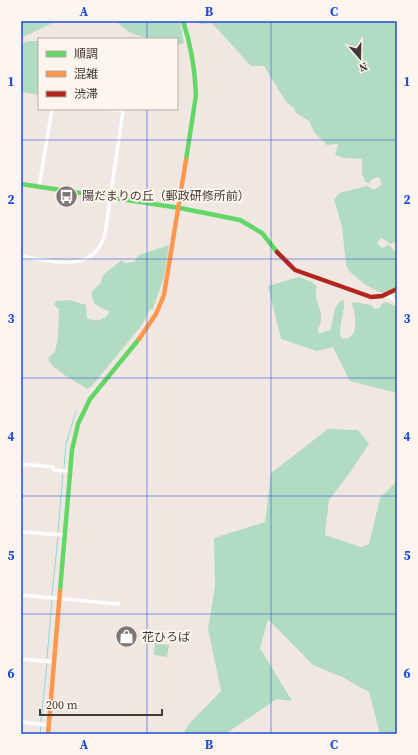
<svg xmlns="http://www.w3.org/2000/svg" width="418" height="755" viewBox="0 0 418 755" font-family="'Source Serif 4','Noto Sans JP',serif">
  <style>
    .green { fill: #b2dbc4 }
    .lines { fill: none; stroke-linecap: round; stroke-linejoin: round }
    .stream { stroke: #88dbde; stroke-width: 1 }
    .street { stroke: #fdfbfb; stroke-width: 3.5 }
    .fast { stroke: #63d668; stroke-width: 4.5 }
    .slow { stroke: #ff974d; stroke-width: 4.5 }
    .jam { stroke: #b3261e; stroke-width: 4.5 }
    .grid { fill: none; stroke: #1d4ed8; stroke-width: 1; stroke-opacity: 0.55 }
    .labels { text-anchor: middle; stroke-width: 4; stroke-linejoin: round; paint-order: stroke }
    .poi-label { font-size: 12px; fill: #423b37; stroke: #fff5ef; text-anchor: start }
    .neatline { fill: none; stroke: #1d4ed8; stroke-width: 1.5 }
    .grid-label { font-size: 13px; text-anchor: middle; font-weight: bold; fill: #1d4ed8 }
  </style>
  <rect width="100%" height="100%" fill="#f1e7e2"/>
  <!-- green -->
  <g class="green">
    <polygon points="21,21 57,21 21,38"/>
    <path d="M 117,21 L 180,21 L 184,43 L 177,45 L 177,39 C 156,39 131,40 117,21 Z"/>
    <polygon points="192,21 397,21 397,241 391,244 381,238 377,243 382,248 389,245 397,253 397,287 384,293 379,292 364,284 349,271 346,265 342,226 334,200 339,193 367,186 374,190 382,184 379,177 372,179 369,183 366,183 362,174 362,159 344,158 335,155 338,145 336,144 327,145 314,132 309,121 296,113 294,108 286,102 264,66 251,66 212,23 201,24"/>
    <polygon points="29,41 39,41 39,95 21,92 21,44"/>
    <path d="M 169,245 L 164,277 L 153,309 L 150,309 L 142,325 L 91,387 L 87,389 C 78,382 51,370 48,358 L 55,352 L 58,338 L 59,309 L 54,305 L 56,301 L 69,300 L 86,305 L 87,318 C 96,322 101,321 108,315 L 109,311 C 96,305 92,306 92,291 L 100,284 L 104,274 L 122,260 L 124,263 L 134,262 L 139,255 Z"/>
    <path d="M 299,277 L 312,282 L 317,287 C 311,301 328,312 318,329 L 319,334 L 330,330 C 334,320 333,303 343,300 C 347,307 338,325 341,338 C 360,343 356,315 352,304 L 353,302 L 371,305 L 375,309 L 380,308 L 381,304 L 386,302 L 397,307 L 397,393 L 350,381 L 333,347 L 317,351 L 281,339 L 268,286 Z"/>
    <polygon points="328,429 358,430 369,444 351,471 329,500 325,535 361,547 369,544 380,498 397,481 397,734 380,734 369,692 342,677 313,665 268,619 260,648 292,701 277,699 225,734 183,734 190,723 221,691 208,629 215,587 214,538 265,522 271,473"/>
    <polygon points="155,643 169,645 167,657 154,655"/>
  </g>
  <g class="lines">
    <!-- stream -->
    <g class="stream">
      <polyline points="64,468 66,444 76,411"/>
      <polyline points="58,532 63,474"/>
      <polyline points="52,595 58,537"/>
      <polyline points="47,658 52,600"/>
      <polyline points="41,721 47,663"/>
      <polyline points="40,734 41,726"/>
    </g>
    <!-- street -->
    <g class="street">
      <polyline points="39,187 52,109"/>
      <path d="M 21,256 C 52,261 94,275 105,234 L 123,111 L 108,109"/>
      <polyline points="388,294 397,303"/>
      <polyline points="21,464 53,467 54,470 70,471"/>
      <polyline points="21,532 65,535"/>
      <polyline points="21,595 119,604"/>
      <polyline points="21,659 54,662"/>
      <polyline points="21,722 48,725"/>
    </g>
    <!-- fast -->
    <g class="fast">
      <path d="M 183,21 C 191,45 195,69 196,95 L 186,160"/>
      <polyline points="21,184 180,208 240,220 262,233 277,252"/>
      <polyline points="60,591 72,450 78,424 90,399 139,339"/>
    </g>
    <!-- slow -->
    <g class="slow">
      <polyline points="139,339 156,314 164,295 186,160"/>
      <polyline points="48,734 60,591"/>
    </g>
    <!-- jam -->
    <polyline class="jam" points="277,252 295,270 371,297 382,296 397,289"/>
  </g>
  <!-- grid -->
  <path class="grid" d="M 147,21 L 147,39M 271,21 L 271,734M 147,109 L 147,734M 21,140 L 397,140M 21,259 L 397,259M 21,378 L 397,378M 21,496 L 397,496M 21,614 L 397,614"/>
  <!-- icons -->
  <defs>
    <symbol id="bus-disc" viewBox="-11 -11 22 22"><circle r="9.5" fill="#7f7773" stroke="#fff5ef"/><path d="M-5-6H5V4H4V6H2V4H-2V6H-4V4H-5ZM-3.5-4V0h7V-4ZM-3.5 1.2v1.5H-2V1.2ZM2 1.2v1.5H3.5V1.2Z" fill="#fff"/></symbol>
    <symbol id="shop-disc" viewBox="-11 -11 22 22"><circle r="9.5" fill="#7f7773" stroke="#fff5ef"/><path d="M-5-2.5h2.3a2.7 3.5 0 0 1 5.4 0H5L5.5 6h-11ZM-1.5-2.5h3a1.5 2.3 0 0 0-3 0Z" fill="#fff"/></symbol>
  </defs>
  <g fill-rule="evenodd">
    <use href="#bus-disc" x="54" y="184" width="25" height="25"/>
    <use href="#shop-disc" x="114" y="624" width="25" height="25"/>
  </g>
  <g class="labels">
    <!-- poi labels -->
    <g class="poi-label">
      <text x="82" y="200">陽だまりの丘（郵政研修所前）</text>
      <text x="142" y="641">花ひろば</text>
    </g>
  </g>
  <!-- border -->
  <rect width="418" height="755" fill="none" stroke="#fff5ef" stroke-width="44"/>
  <!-- legend -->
  <rect x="38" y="38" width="140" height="72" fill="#fff5ef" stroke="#b3aba5"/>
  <rect x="46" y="51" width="20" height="6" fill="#63d668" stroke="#b3aba5"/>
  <text x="74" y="58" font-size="12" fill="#423b37">順調</text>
  <rect x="46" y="71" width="20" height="6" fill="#ff974d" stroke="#b3aba5"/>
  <text x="74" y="78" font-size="12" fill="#423b37">混雑</text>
  <rect x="46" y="91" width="20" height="6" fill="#b3261e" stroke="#b3aba5"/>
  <text x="74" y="98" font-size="12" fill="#423b37">渋滞</text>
  <!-- north arrow -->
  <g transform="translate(360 58) rotate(160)" stroke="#fff5ef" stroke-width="3" paint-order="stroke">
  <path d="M0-3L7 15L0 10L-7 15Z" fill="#423b37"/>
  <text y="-6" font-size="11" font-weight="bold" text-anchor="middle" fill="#423b37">N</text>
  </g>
  <!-- scale -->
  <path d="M40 709v6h122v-6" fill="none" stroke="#423b37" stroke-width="2"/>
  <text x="46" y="709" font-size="12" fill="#423b37" stroke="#fff5ef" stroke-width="3" paint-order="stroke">200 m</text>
  <rect x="22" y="22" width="374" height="711" class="neatline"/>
  <g class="grid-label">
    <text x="84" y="16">A</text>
    <text x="209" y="16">B</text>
    <text x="334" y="16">C</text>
    <text x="11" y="86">1</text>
    <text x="407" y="86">1</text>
    <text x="11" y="204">2</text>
    <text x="407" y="204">2</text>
    <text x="11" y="323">3</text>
    <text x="407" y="323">3</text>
    <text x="11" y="441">4</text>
    <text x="407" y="441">4</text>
    <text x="11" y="560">5</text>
    <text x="407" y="560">5</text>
    <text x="11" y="678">6</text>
    <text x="407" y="678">6</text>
    <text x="84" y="749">A</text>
    <text x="209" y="749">B</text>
    <text x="334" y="749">C</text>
  </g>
</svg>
